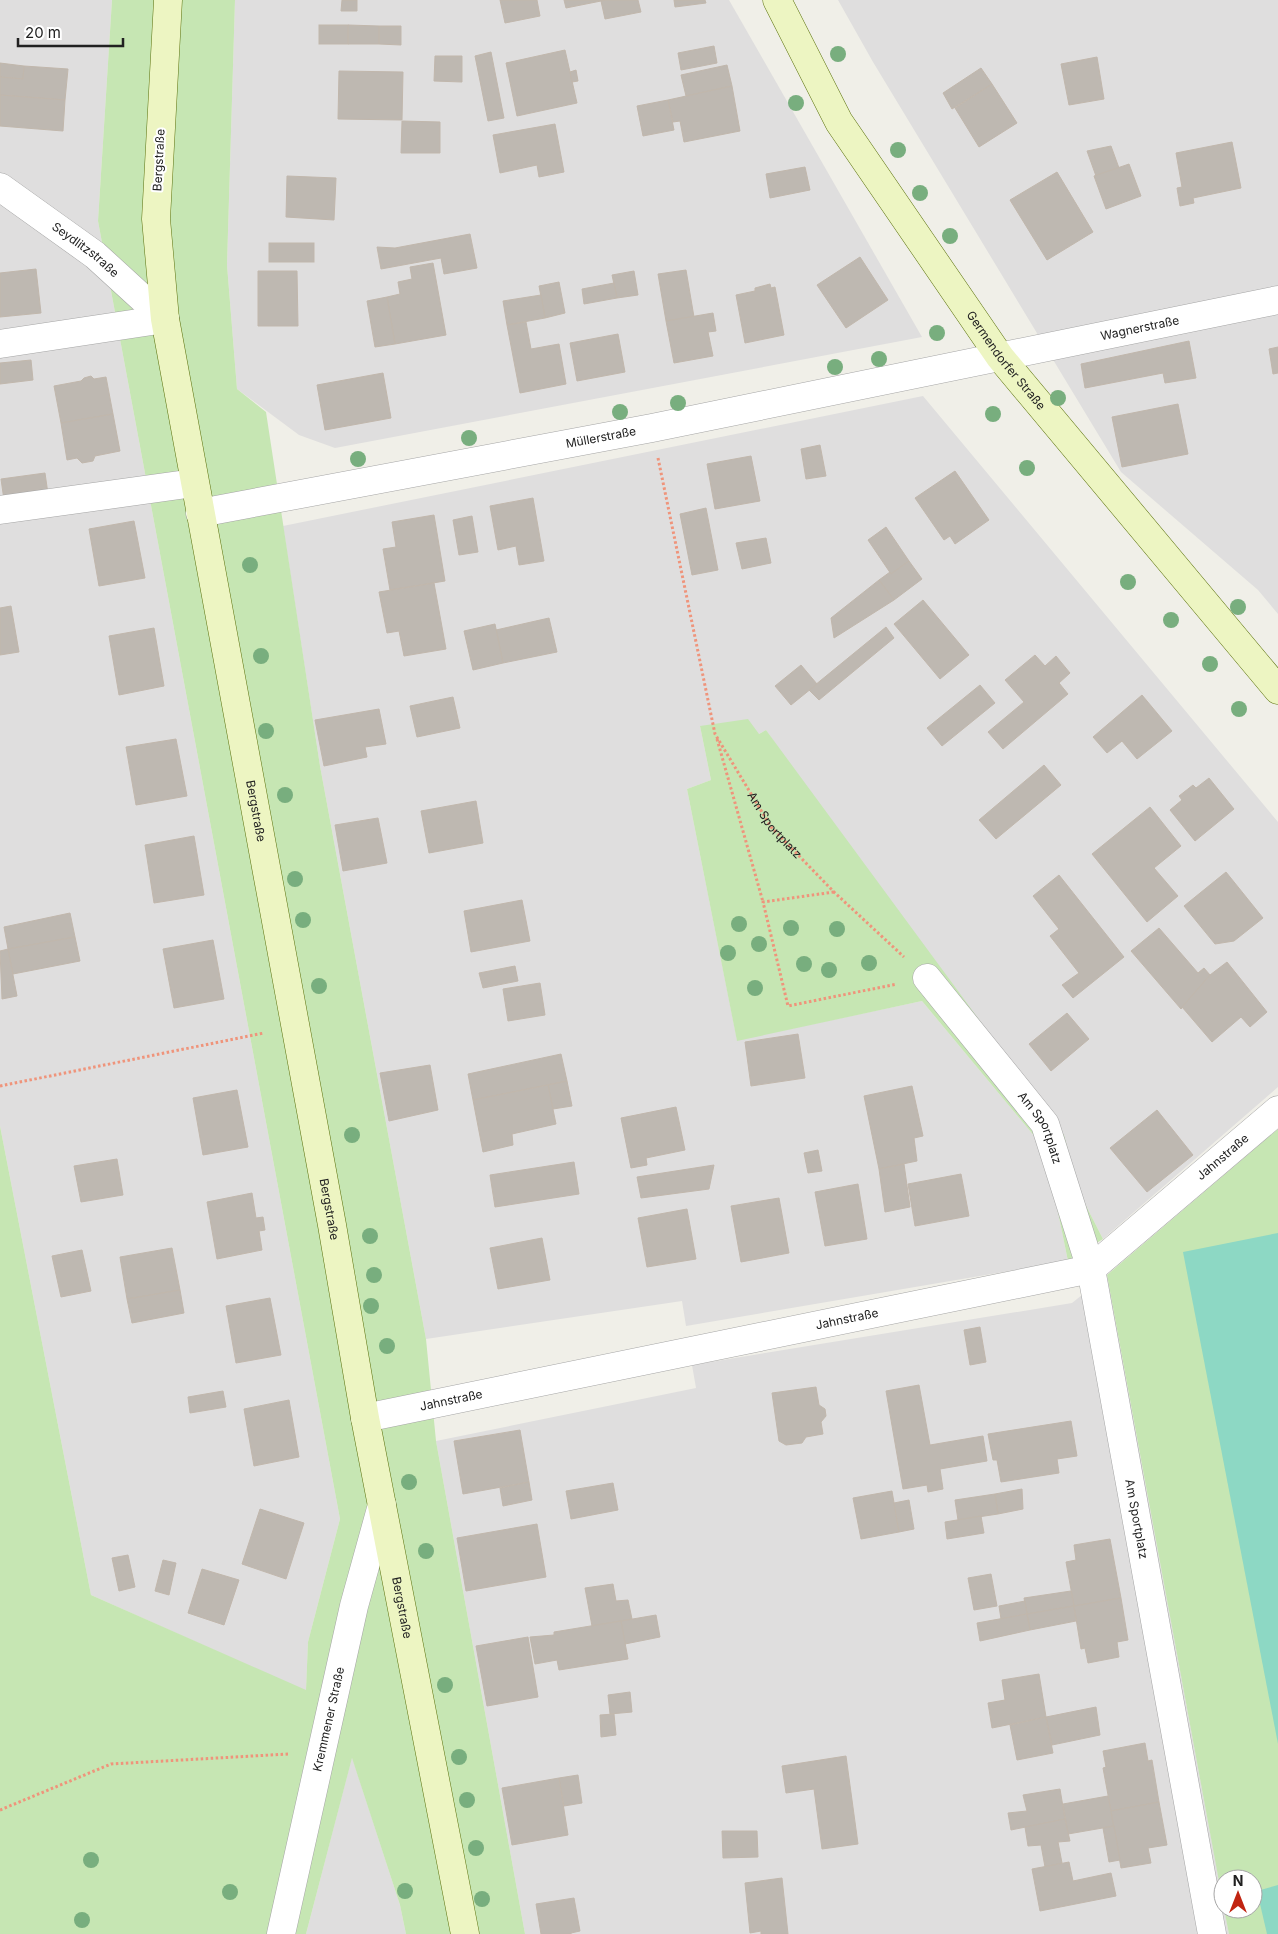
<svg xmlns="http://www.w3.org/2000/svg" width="1278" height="1934" viewBox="0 0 1278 1934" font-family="Inter,sans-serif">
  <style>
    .residential { fill: #dfdede }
    .grass { fill: #c6e6b3 }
    .pitch { fill: #8dd8c4 }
    .building { fill: #beb8b1; stroke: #c1b7ac }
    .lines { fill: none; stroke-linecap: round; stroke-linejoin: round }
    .street-casing { stroke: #a5a5a5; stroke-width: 29 }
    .secondary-casing { stroke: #5c720e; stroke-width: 29 }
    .path { stroke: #ef947b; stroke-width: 3; stroke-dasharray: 2.5 2.5; stroke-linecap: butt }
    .street { stroke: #fff; stroke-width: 28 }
    .secondary { stroke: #edf5c2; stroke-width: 28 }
    .tree { fill: #78ae7e }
    .labels { text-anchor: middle; stroke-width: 4; stroke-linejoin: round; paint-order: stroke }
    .street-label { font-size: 12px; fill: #212121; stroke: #fff }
  </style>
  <rect width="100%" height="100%" fill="#f0efe8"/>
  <!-- residential -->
  <g class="residential">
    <polygon points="0,0 112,0 98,221 340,1519 308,1642 306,1691 91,1595 0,1126"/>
    <polygon points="235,0 729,0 922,337 335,448 299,435 237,389 227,265"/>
    <polygon points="838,0 1278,0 1278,614 1258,590 1121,472 873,62"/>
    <polygon points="923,396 1278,822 1278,1087 1103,1239 1079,1192 766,730 759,734 700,726 711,780 687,789 737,1040 922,1001 1045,1149 1068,1261 686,1326 682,1301 426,1339 320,766 283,526"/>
    <polygon points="1107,1275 1229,1934 525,1934 436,1441 696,1388 692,1365 1072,1303"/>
    <polygon points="352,1757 400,1905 406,1934 306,1934"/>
  </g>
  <!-- grass -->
  <g class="grass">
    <polygon points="112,0 235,0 227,265 237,389 266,412 320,766 426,1339 436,1441 525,1934 406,1934 400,1905 352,1758 306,1934 0,1934 0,1126 91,1595 306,1690 308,1642 340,1519 98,221"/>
    <polygon points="748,719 759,734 766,730 1064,1135 1079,1192 1103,1239 1068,1261 1045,1149 922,1001 737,1041 687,789 711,780 700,726"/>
    <polygon points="1278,1129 1278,1934 1229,1934 1224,1909 1253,1909 1253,1879 1223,1879 1223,1903 1107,1275"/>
  </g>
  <!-- pitch -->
  <g class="pitch">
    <polygon points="1278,1233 1278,1744 1183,1252"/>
    <polygon points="1278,1885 1278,1934 1267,1934 1257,1891"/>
  </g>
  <!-- building -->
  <g class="building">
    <polygon points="342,0 357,0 357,11 341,11"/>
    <polygon points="500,0 537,0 540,16 505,23"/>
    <polygon points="564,0 606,0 566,8"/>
    <polygon points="606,0 638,0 641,12 605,19 601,1"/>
    <polygon points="674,0 705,0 706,3 675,7"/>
    <rect x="319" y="25" width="29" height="19"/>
    <polygon points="348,25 379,26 379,44 348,44"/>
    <polygon points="379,26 401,26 401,45 379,44"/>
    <polygon points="714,46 717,63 681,70 678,53"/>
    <polygon points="565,50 577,103 517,116 506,63"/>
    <polygon points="491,52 504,118 488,121 475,56"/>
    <polygon points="435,56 462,56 462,82 434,81"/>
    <polygon points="1097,57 1104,99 1069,105 1061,64"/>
    <polygon points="0,63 24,66 23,79 0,77"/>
    <polygon points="727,65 732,86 686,96 681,75"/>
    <polygon points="24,66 68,69 65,100 0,95 0,77 23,79"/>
    <polygon points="981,68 992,84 952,109 943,93"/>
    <polygon points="576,70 578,81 572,82 570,72"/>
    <polygon points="339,71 403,72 402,120 338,119"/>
    <polygon points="992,84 1017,123 979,147 955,108"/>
    <polygon points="732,86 740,131 684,142 680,121 673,122 668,100"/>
    <polygon points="0,95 65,100 63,131 0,126"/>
    <polygon points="668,100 674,130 643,136 637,106"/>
    <polygon points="402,121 440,122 440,153 401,153"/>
    <polygon points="555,124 564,172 539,177 537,165 500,173 493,135"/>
    <polygon points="1232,142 1241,188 1193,198 1194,203 1180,206 1177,188 1182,187 1176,153"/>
    <polygon points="1111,146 1119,168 1096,176 1087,151"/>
    <polygon points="1129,164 1141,196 1106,209 1094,176"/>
    <polygon points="805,167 810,190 770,198 766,174"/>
    <polygon points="1057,172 1093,232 1047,260 1010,200"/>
    <polygon points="287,176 336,178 334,220 286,217"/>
    <polygon points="470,234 477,268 444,274 441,258 381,269 377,247 395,248"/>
    <rect x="269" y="243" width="45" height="19"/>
    <polygon points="860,257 888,300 846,328 817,285"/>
    <polygon points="433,263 446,335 395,344 387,297 400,294 398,282 412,279 410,267"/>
    <polygon points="36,269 41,313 0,317 0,273"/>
    <polygon points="686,270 694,317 666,321 658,274"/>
    <polygon points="258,271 297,271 298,326 258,326"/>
    <polygon points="634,271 638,295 617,298 612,275"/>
    <polygon points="559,282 565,313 545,318 539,286"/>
    <polygon points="614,283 617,298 584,304 582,289"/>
    <polygon points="770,284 771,288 775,287 784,335 745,343 736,295 755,291 755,288"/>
    <polygon points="541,295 545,318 507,325 503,301"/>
    <polygon points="387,297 395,344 375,347 367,301"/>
    <polygon points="713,313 716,331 708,332 713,356 674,363 666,321"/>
    <polygon points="526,322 531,349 559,344 566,384 520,393 507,325"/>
    <polygon points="618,334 625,372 577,381 570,343"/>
    <polygon points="1189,341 1196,378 1165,383 1163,373 1085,388 1081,364"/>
    <polygon points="1278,347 1278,373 1273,374 1269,349"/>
    <polygon points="31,360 33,380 0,384 0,363"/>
    <polygon points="383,373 391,418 325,430 317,385"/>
    <polygon points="91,376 94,379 106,377 113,414 61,423 54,386 81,381 84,378"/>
    <polygon points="1178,404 1188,454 1122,467 1112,417"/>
    <polygon points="113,414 120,451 95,456 93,461 82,463 77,458 67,460 61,423"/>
    <polygon points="820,445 826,476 806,479 801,449"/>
    <polygon points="751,456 760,501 715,509 707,464"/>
    <polygon points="955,471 989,520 955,544 950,536 944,540 915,498"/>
    <polygon points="45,473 48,494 4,500 1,479"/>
    <polygon points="533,498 544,561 519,565 516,546 498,550 490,506"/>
    <polygon points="706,508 718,570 692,575 680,514"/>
    <polygon points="434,515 445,581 390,590 383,549 396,547 392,522"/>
    <polygon points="472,516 478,552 459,555 453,520"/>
    <polygon points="134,521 145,578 99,586 89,529"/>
    <polygon points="886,527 909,561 891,574 868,540"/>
    <polygon points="766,538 771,563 742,569 736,543"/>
    <polygon points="909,561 922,579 894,600 879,580 890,572 891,574"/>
    <polygon points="879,580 894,600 834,638 831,618"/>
    <polygon points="434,583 446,649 404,656 399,631 387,633 379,592"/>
    <polygon points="923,600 969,655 940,679 894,624"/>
    <polygon points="11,606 19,652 0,655 0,608"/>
    <polygon points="549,618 557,652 503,663 496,630"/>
    <polygon points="495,624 503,663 473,670 464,631"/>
    <polygon points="886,627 894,638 819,700 809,690"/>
    <polygon points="154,628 164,686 119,695 109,636"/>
    <polygon points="1035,655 1045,666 1056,656 1070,673 1059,683 1068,694 1003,749 988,732 1024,702 1005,680"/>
    <polygon points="801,665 817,684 791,705 775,686"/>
    <polygon points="980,685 995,703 942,746 927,728"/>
    <polygon points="1142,695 1172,731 1137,759 1122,741 1107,753 1093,737"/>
    <polygon points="453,697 460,728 417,737 410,706"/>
    <polygon points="379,709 386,744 365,747 367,757 324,766 315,720"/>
    <polygon points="176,739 187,796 136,805 126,747"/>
    <polygon points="1044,765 1061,785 996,839 979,820"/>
    <polygon points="1209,778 1234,809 1195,841 1170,810 1182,800 1179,796 1193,785 1196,788"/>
    <polygon points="476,801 483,843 429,853 421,811"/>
    <polygon points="1150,807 1181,846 1154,868 1178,896 1147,922 1092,854"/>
    <polygon points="378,818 387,863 343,871 335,825"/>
    <polygon points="194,836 204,895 154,903 145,845"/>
    <polygon points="1226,872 1263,918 1234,941 1215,944 1184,906"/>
    <polygon points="1059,875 1124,957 1073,998 1062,985 1079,973 1050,936 1059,929 1033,896"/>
    <polygon points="522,900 530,941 471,952 464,911"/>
    <polygon points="70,913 75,937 8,949 4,927"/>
    <polygon points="1159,928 1198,973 1204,968 1210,975 1181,1009 1131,951"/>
    <polygon points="75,937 80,961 13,974 8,949"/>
    <polygon points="213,940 224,999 174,1008 163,949"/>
    <polygon points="8,949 17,996 2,999 0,951"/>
    <polygon points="1227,962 1267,1012 1250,1027 1241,1017 1212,1042 1182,1007 1210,975"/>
    <polygon points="515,966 518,981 483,988 479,973"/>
    <polygon points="540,983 545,1015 508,1021 503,989"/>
    <polygon points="1067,1013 1089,1039 1051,1071 1029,1044"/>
    <polygon points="798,1034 805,1078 751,1086 745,1042"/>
    <polygon points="561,1054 567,1081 473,1100 468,1074"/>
    <polygon points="430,1065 438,1110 389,1121 380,1073"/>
    <polygon points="567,1081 572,1106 553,1109 548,1085"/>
    <polygon points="548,1085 556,1124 512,1134 513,1145 483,1152 473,1100"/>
    <polygon points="912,1086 923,1136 914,1138 917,1161 879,1169 864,1096"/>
    <polygon points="237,1090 248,1147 203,1155 193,1098"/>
    <polygon points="676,1107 685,1150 646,1158 647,1165 631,1168 621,1118"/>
    <polygon points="1157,1110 1193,1155 1147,1192 1110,1148"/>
    <polygon points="818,1150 822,1171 808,1173 804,1153"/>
    <polygon points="117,1159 123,1195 81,1202 74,1166"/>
    <polygon points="574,1162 579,1194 495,1207 490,1175"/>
    <polygon points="904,1164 910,1207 885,1212 879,1169"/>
    <polygon points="714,1165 709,1189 641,1198 637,1177"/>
    <polygon points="961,1174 969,1216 915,1226 908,1184"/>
    <polygon points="858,1184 867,1239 825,1246 815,1192"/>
    <polygon points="252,1193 256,1218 263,1217 265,1230 259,1231 262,1250 217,1259 207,1202"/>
    <polygon points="779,1198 789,1253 741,1262 731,1206"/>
    <polygon points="687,1209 696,1259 647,1267 638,1218"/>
    <polygon points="542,1238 550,1280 498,1289 490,1248"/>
    <polygon points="172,1248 180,1290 127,1299 120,1257"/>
    <polygon points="82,1250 91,1291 61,1297 52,1256"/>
    <polygon points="180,1290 184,1313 132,1323 127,1299"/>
    <polygon points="270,1298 281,1355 236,1363 226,1306"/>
    <polygon points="980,1327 986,1362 970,1365 964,1330"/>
    <polygon points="919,1385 930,1445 983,1436 987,1461 940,1469 943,1489 928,1492 927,1485 903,1489 886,1391"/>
    <polygon points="816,1387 819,1405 825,1409 826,1416 821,1422 823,1434 806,1437 802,1443 786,1445 779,1441 772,1393"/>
    <polygon points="223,1391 226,1407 190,1413 188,1397"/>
    <polygon points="289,1400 299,1457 254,1466 244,1409"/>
    <polygon points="1071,1421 1077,1456 1057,1459 1059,1473 1001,1482 997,1460 993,1460 988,1434"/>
    <polygon points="520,1430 529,1482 463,1494 454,1441"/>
    <polygon points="529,1482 532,1500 503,1506 500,1488"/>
    <polygon points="613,1483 618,1510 571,1519 566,1491"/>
    <polygon points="1022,1489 1023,1509 998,1514 995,1494"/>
    <polygon points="892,1491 899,1532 861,1539 853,1498"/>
    <polygon points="995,1494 998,1514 958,1520 955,1500"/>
    <polygon points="909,1500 914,1529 899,1532 894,1503"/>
    <polygon points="260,1509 304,1523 286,1579 242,1564"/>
    <polygon points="981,1516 984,1533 947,1539 945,1522"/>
    <polygon points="537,1524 546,1577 466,1591 457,1538"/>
    <polygon points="1110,1539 1121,1598 1074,1606 1066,1562 1076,1560 1074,1545"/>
    <polygon points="128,1555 135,1587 119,1591 112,1558"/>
    <polygon points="163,1560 176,1563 169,1595 155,1591"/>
    <polygon points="202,1569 239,1580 224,1625 188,1613"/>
    <polygon points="991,1574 997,1606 974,1610 968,1578"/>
    <polygon points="613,1584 616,1601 628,1600 632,1619 592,1626 585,1588"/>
    <polygon points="1071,1591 1074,1606 1027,1614 1024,1598"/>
    <polygon points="1121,1598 1128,1640 1117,1642 1119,1657 1088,1663 1085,1648 1081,1649 1074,1606"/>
    <polygon points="1025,1601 1027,1614 1001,1619 999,1606"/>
    <polygon points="1074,1606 1076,1621 1030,1630 1027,1614"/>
    <polygon points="1027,1614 1030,1630 980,1641 977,1623"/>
    <polygon points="656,1615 660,1637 625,1644 621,1621"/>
    <polygon points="621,1621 628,1659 559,1670 557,1660 535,1664 530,1637 554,1635 554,1632"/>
    <polygon points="528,1637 538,1697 487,1706 476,1646"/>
    <polygon points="1039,1674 1046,1717 992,1728 988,1703 1005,1700 1002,1680"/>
    <polygon points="630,1692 632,1712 610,1714 608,1695"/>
    <polygon points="1096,1707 1100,1735 1052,1745 1046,1717"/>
    <polygon points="614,1714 616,1735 601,1737 600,1715"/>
    <polygon points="1046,1717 1053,1753 1017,1760 1010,1725"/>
    <polygon points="1145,1743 1148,1761 1152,1760 1159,1802 1111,1811 1103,1768 1106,1767 1103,1751"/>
    <polygon points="846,1756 858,1844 822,1849 814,1789 786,1793 782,1766"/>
    <polygon points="578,1775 582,1803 564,1806 559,1778"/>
    <polygon points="559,1778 568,1835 512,1845 502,1788"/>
    <polygon points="1060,1789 1065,1819 1011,1830 1008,1813 1027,1811 1023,1795"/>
    <polygon points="1108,1796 1114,1826 1068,1834 1063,1804"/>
    <polygon points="1159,1802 1167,1845 1148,1848 1151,1863 1121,1868 1111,1811"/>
    <polygon points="1065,1819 1070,1841 1058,1842 1062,1863 1045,1867 1041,1845 1028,1846 1025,1827"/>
    <polygon points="1114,1826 1120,1860 1109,1862 1103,1828"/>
    <polygon points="722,1831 757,1831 758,1857 723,1858"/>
    <polygon points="1069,1862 1073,1881 1111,1873 1116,1896 1040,1911 1032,1869"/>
    <polygon points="782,1878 788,1934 761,1934 761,1931 750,1933 745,1883"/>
    <polygon points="574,1898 580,1931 571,1933 571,1934 541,1934 536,1904"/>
  </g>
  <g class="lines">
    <defs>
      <g id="street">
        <path id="s2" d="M 0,187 L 95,255 L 165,319"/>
        <polyline points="0,344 165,319"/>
        <polyline points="0,510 194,483"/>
        <path id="s3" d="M 200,513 L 652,428 L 1278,300"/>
        <path id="s4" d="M 927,978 L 1045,1124 L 1091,1269 L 1212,1934"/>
        <path id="s5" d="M 365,1418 L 1091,1269 L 1278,1110"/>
        <path id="s6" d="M 281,1934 L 354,1606 L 382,1505"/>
      </g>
      <g id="secondary">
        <path id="s7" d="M 168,0 L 156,219 L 165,319 L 332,1225 L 365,1418 L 465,1934"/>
        <path id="s8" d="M 777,0 L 839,122 L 1000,357 L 1278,690"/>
      </g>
    </defs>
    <!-- street casing -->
    <use href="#street" class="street-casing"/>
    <!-- secondary casing -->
    <use href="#secondary" class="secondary-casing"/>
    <!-- path -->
    <g class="path">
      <path id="s1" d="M 658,458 L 715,734 L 771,827 L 834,892 L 904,957"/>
      <polyline points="717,739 763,902"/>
      <polyline points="834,892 763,902 788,1006 897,984"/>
      <polyline points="0,1086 264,1033"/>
      <polyline points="0,1810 111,1764 288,1754"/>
    </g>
    <!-- street -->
    <use href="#street" class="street"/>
    <!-- secondary -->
    <use href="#secondary" class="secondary"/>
  </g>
  <!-- trees -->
  <g class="tree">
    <circle cx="838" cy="54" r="8"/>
    <circle cx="796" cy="103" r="8"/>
    <circle cx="898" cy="150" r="8"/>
    <circle cx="920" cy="193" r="8"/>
    <circle cx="950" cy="236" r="8"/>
    <circle cx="937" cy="333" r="8"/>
    <circle cx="879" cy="359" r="8"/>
    <circle cx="835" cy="367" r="8"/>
    <circle cx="1058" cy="398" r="8"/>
    <circle cx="678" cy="403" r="8"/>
    <circle cx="620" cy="412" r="8"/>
    <circle cx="993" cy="414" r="8"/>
    <circle cx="469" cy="438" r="8"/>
    <circle cx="358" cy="459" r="8"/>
    <circle cx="1027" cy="468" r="8"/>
    <circle cx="250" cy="565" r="8"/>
    <circle cx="1128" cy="582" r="8"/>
    <circle cx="1238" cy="607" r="8"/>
    <circle cx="1171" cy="620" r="8"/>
    <circle cx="261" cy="656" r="8"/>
    <circle cx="1210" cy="664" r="8"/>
    <circle cx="1239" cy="709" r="8"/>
    <circle cx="266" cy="731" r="8"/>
    <circle cx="285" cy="795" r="8"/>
    <circle cx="295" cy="879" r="8"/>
    <circle cx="303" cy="920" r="8"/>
    <circle cx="739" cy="924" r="8"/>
    <circle cx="791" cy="928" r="8"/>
    <circle cx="837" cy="929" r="8"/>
    <circle cx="759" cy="944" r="8"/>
    <circle cx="728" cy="953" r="8"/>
    <circle cx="869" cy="963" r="8"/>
    <circle cx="804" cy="964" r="8"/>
    <circle cx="829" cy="970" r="8"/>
    <circle cx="319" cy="986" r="8"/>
    <circle cx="755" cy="988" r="8"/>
    <circle cx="352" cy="1135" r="8"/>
    <circle cx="370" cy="1236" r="8"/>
    <circle cx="374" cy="1275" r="8"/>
    <circle cx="371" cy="1306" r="8"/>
    <circle cx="387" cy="1346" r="8"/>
    <circle cx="409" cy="1482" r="8"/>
    <circle cx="426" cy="1551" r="8"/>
    <circle cx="445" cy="1685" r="8"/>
    <circle cx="459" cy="1757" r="8"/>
    <circle cx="467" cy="1800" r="8"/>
    <circle cx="476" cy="1848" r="8"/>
    <circle cx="91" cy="1860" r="8"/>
    <circle cx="405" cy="1891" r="8"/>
    <circle cx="230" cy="1892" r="8"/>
    <circle cx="482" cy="1899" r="8"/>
    <circle cx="82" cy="1920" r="8"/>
  </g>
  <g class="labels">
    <!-- street labels -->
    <g class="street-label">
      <text transform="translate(159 160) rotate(-87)" y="4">Bergstraße</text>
      <text dy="4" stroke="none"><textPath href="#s2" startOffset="106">Seydlitzstraße</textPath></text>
      <text dy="4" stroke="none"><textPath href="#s3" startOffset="958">Wagnerstraße</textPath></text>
      <text dy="4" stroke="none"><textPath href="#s8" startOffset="428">Germendorfer Straße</textPath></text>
      <text dy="4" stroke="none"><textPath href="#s3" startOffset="408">Müllerstraße</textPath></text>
      <text dy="4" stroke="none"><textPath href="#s7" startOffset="820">Bergstraße</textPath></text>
      <text dy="4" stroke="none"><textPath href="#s1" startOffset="391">Am Sportplatz</textPath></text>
      <text dy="4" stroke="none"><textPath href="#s4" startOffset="189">Am Sportplatz</textPath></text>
      <text dy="4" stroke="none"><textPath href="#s5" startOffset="914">Jahnstraße</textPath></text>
      <text dy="4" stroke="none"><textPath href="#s7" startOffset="1225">Bergstraße</textPath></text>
      <text dy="4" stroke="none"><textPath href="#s5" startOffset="492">Jahnstraße</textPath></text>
      <text dy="4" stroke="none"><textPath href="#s5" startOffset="88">Jahnstraße</textPath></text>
      <text dy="4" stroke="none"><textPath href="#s4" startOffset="594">Am Sportplatz</textPath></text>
      <text dy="4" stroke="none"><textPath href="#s7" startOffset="1630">Bergstraße</textPath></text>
      <text dy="4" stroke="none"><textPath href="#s6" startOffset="220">Kremmener Straße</textPath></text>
    </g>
  </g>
  <!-- north arrow -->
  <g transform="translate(1238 1894)"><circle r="24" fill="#ffffff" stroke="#a6a6a6"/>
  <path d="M0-4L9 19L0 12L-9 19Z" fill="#c12411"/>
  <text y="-8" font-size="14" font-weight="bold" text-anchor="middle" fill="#212121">N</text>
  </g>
  <!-- scale -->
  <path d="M18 38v8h105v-8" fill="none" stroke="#212121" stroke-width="2.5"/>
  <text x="25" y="38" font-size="15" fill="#212121" stroke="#ffffff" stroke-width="4" paint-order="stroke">20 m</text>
</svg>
